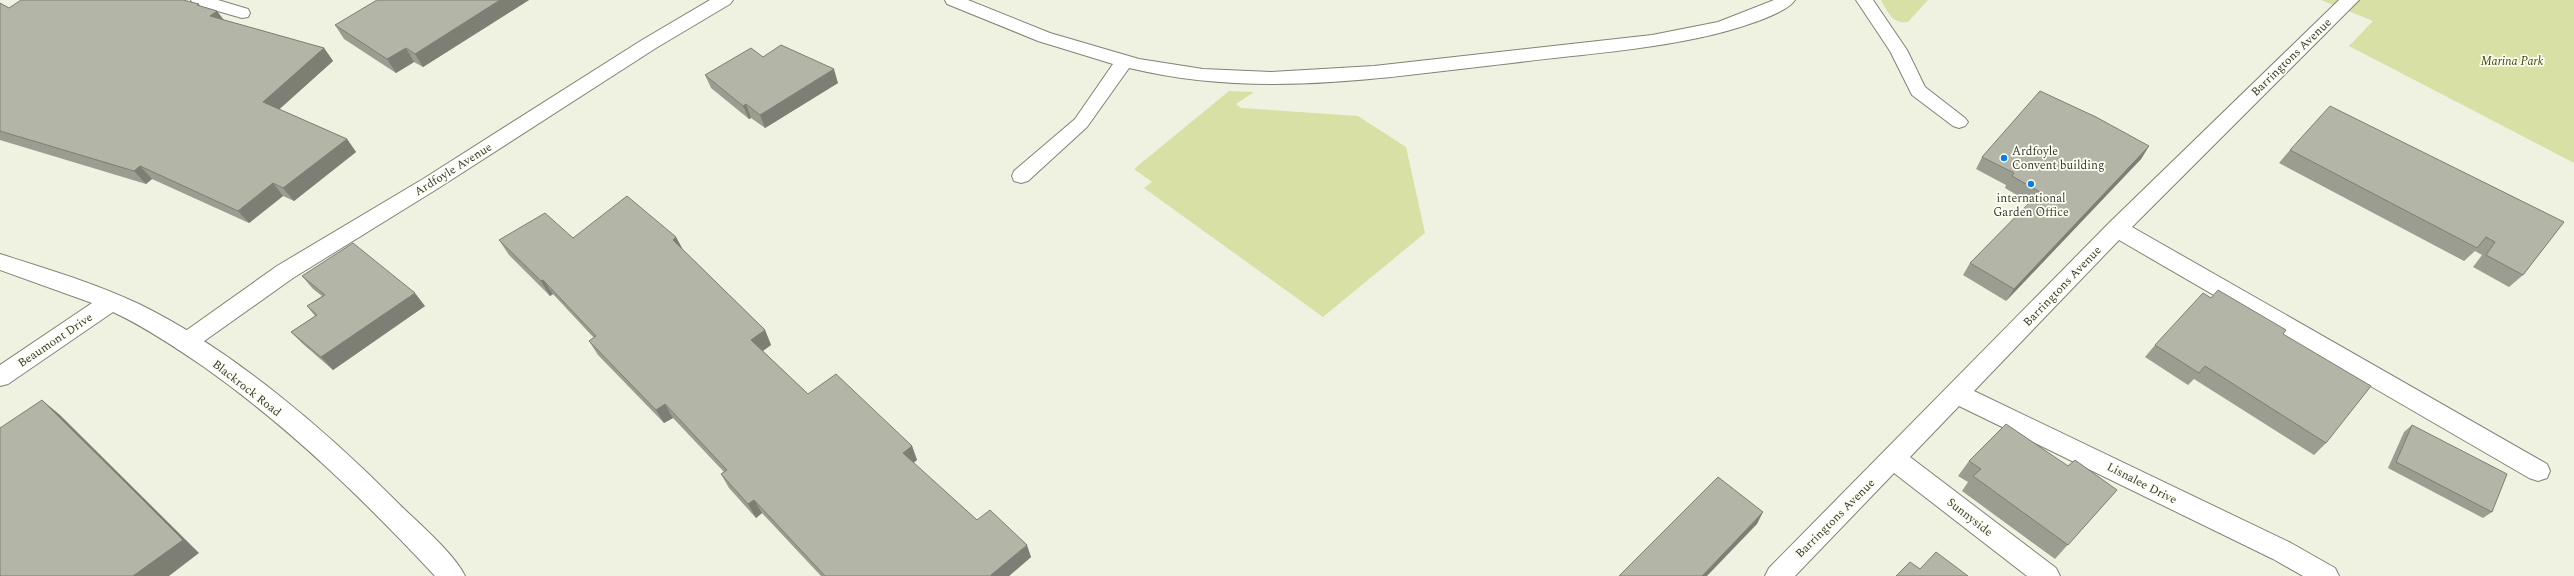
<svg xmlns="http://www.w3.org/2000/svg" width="2574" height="576" viewBox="0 0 2574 576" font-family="Spectral,serif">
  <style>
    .green { fill: #d8e0a5 }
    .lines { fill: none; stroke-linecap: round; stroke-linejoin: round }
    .service-casing { stroke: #818374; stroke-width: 2 }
    .minor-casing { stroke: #818374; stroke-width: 2 }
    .tertiary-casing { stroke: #818374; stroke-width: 2 }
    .service { fill: #fff; fill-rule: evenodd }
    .minor { fill: #fff; fill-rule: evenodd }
    .tertiary { fill: #fff; fill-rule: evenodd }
    .wall { fill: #9a9d8f }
    .shaded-wall { fill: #7d7f74 }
    .building { fill: #b3b6a6; stroke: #7d7f74 }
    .poi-dot { fill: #0b7ee5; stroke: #fcfff1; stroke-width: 1.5 }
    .labels { text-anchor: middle; stroke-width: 3.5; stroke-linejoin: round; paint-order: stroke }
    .street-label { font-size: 12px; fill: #393a34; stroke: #fcfff1 }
    .park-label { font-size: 12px; font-style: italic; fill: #42470a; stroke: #fcfff1 }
    .poi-label { font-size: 12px; fill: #393a34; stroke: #fcfff1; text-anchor: start }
  </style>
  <rect width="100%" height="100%" fill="#eff2e1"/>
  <!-- green -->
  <g class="green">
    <path d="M 1881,0 L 1928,0 L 1908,22 C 1893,25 1887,11 1881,0 Z"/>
    <polygon points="2321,0 2574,0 2574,163 2349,46 2373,21"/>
    <polygon points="1229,91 1254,92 1236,104 1241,108 1358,116 1406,147 1425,233 1323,317 1144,188 1152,182 1134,169"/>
  </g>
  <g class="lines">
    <defs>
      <g id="service">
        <polygon points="191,0 218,0 248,9 250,13 248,17 242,18 193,4"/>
        <path d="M 945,0 L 968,0 L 1050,33 L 1139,59 L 1203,69 L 1271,72 L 1374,66 L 1652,35 L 1718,22 L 1774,0 L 1795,0 C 1784,17 1719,34 1698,38 C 1637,51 1574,55 1512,63 C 1432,72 1351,84 1271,84 C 1223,84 1175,79 1129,68 L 1087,127 L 1028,181 L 1021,183 L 1014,181 L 1012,176 L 1014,171 L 1075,119 L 1113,64 L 1038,41 L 947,4 Z"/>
        <polygon points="1856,0 1873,0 1907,50 1925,87 1965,118 1968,122 1965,126 1959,128 1953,126 1912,95 1890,51"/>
      </g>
      <g id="minor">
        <polygon points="710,0 733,0 730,4 656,48 437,189 293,278 193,349 185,352 177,349 174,343 177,337 277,266 423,179 642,40"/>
        <polygon points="2339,0 2359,0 2132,227 2547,464 2550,471 2547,478 2538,481 2529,478 2119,240 1974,391 2291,543 2335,568 2339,576 2303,576 2273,559 1959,406 1910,457 2056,568 2060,576 2027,576 1894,473 1795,576 1765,576 1769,568 2109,223"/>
      </g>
      <path id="tertiary" d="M 0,254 C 47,269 95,283 139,304 C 231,349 326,430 398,503 C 417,522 454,553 465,576 L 435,576 C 364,500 289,427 204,367 C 175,347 145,327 113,312 L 8,384 L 0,386 L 0,365 L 92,303 L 0,270 Z"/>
    </defs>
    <!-- service casing -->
    <use href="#service" class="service-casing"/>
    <!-- minor casing -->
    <use href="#minor" class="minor-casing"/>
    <!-- tertiary casing -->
    <use href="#tertiary" class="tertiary-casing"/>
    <!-- service -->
    <use href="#service" class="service"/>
    <!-- minor -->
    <use href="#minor" class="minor"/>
    <!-- tertiary -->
    <use href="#tertiary" class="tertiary"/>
  </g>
  <!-- wall -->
  <g class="wall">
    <polygon points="529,0 423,67 414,62 396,73 344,39 335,25"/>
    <polygon points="0,3 9,8 199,4 200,6 224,20 324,48 333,61 279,109 347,139 356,152 294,201 283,196 249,223 152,179 146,184 0,140"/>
    <polygon points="763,57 838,83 765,128 751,118 749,119 711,88 705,75"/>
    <polygon points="2149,146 2141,159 2006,301 1963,275 1970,263 2030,203 2005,188 2006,185 1976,169 1982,157"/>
    <polygon points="2290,150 2564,222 2523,275 2509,287 2473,267 2482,255 2475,251 2464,261 2279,163"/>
    <polygon points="676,237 683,250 765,330 771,345 763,351 808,394 912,446 917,460 913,463 977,520 1031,557 1009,576 821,576 762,513 756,518 729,488 721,474 724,472 673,418 664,423 598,355 589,341 594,338 553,294 550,296 509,255 499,240 573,238"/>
    <polygon points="302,276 425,306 333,370 303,344 291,332 315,316 307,306 322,296 313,289"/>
    <polygon points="2283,334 2326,443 2314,455 2194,379 2188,385 2145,357 2155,345"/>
    <polygon points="2412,425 2492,512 2483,518 2388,468 2404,432"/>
    <polygon points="1969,461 2068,466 2117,490 2055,559 1962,491 1968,482 1958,476"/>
  </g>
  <!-- shaded-wall -->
  <g class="shaded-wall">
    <polygon points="500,0 529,0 423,67 415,54"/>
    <polygon points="217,11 227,24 210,16"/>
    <polygon points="324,48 333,61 273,115 263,102"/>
    <polygon points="406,48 414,62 396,73 387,59"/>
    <polygon points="834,69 838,83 765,128 760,115"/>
    <polygon points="746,104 751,118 749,119 743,106"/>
    <polygon points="347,139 356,152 294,201 283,188"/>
    <polygon points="2149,146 2141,159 2006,301 2014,289"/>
    <polygon points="140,166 152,179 146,184 134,171"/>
    <polygon points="273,183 283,196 249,223 238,211"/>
    <polygon points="676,237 684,252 673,240"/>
    <polygon points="543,280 553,294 550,296 541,281"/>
    <polygon points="415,293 425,306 333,370 321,357"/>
    <polygon points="765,330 771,345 758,354 751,340"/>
    <polygon points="42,400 60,415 199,553 169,576 133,576"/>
    <polygon points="665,404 673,418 664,423 656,410"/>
    <polygon points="912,446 917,460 908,467 903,453"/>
    <polygon points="754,500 762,513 756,518 748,504"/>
    <polygon points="1763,512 1757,524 1707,576 1702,576"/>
    <polygon points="1027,545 1031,557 1009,576 992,576 991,575"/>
  </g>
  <!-- building -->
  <g class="building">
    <polygon points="21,0 183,0 199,4 197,5 217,11 210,16 324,48 263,102 347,139 283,188 273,183 238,211 140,166 134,171 0,131 0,3 9,8"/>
    <polygon points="377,0 500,0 415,54 406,48 387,59 335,25"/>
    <polygon points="781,45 834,69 760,115 746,104 743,106 705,75 751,48 763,57"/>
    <polygon points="2040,91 2096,117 2149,146 2014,289 1970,263 2040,192 2012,176 2014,173 1982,157"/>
    <polygon points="2330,106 2564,222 2523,275 2486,255 2495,242 2486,237 2477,248 2290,150"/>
    <polygon points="627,196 676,237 673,240 765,330 751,340 808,394 836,374 912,446 903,453 977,520 990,510 1027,545 991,575 992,576 825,576 754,500 748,504 721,474 727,470 665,404 656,410 589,341 596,336 543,280 541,281 499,240 545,213 573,238"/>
    <polygon points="353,243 415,293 321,357 291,332 317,315 307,306 325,295 302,276"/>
    <polygon points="2218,290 2286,330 2283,334 2371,386 2326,443 2205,366 2199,373 2155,345 2203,293 2211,298"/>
    <polygon points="42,400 137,494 183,540 133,576 0,576 0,428"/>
    <polygon points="2006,424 2068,466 2075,460 2117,490 2068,545 1973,476 1981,469 1969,461"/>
    <polygon points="2412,425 2507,474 2492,512 2396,462"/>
    <polygon points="1718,477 1763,512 1702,576 1619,576"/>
    <polygon points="1936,552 1968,576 1896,576 1910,562 1920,569"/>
  </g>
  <!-- markers -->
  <g class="poi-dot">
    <circle cx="2004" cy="158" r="4"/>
    <circle cx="2031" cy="184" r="4"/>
  </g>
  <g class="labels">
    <!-- street labels -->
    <g class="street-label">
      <text transform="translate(2291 57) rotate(-44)" y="4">Barringtons Avenue</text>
      <text transform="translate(453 169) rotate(-32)" y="4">Ardfoyle Avenue</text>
      <text transform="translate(2062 286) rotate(-46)" y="4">Barringtons Avenue</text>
      <text transform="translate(55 340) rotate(-34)" y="4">Beaumont Drive</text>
      <text transform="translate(247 388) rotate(38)" y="4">Blackrock Road</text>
      <text transform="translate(2142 483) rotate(27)" y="4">Lisnalee Drive</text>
      <text transform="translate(1970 517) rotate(38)" y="4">Sunnyside</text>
      <text transform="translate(1835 518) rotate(-45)" y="4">Barringtons Avenue</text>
    </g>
    <!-- park labels -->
    <g class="park-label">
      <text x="2512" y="65">Marina Park</text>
    </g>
    <!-- poi labels -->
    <g class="poi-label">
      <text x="2012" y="155">Ardfoyle<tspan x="2012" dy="14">Convent building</tspan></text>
      <text x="2031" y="202" text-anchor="middle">international<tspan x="2031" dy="14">Garden Office</tspan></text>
    </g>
  </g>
</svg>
